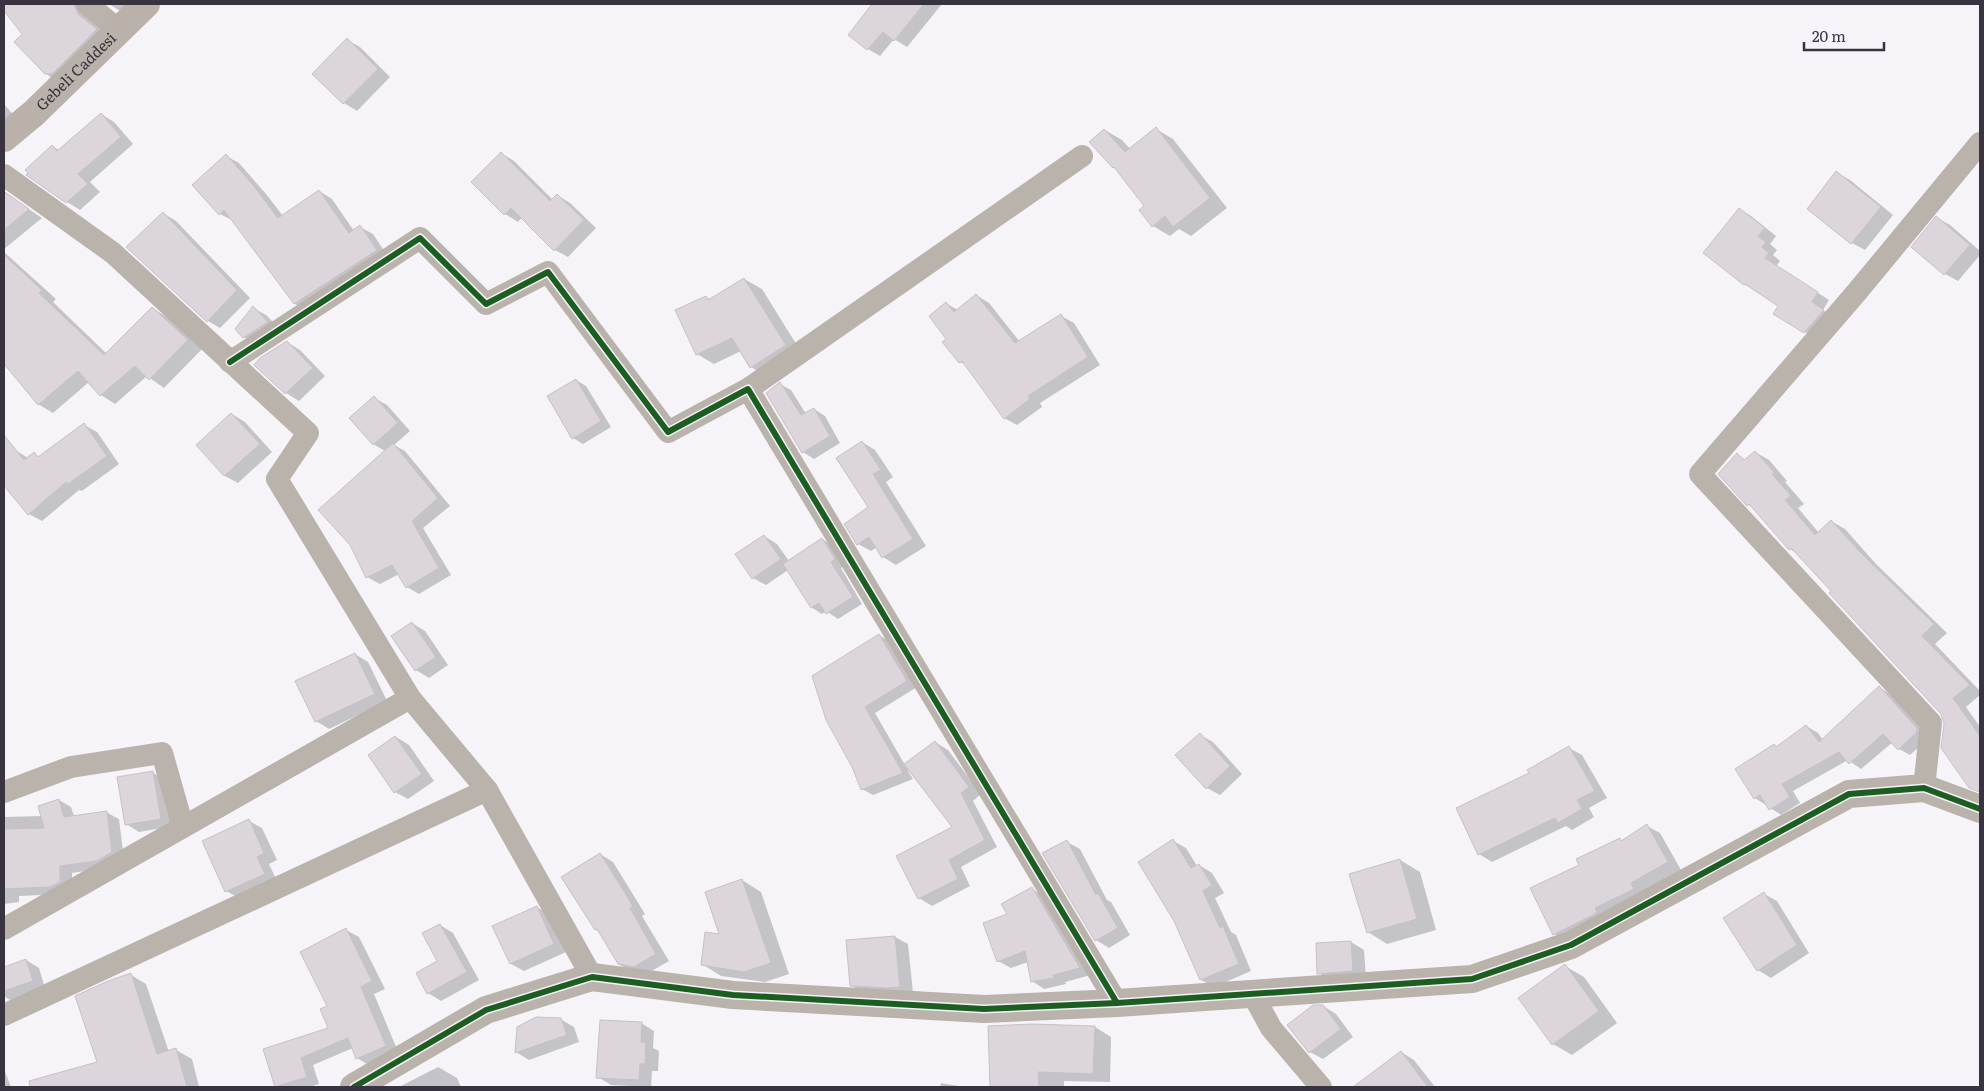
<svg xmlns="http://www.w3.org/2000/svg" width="1984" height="1091" viewBox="0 0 1984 1091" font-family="Literata,serif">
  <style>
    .shadow { fill: #0003 }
    .building { fill: #dcd5db; stroke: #c7c1c6 }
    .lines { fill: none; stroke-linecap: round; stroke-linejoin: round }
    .minor { stroke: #bab3ab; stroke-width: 22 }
    .tertiary { stroke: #bab3ab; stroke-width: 28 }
    .secondary { stroke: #bab2aa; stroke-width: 28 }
    .cycleway-casing { stroke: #f5f1fc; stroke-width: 9 }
    .cycleway { stroke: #1b5e20; stroke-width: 6 }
    .labels { text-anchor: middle; stroke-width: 5; stroke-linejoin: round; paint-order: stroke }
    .street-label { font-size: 15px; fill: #38333e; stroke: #f5f1fc }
  </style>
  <rect width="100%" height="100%" fill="#f6f4f9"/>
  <!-- shadow -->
  <g class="shadow">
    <polygon points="4,4 93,4 111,39 64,85 49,76 16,42 24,34 4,9"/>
    <polygon points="109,4 143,4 130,17"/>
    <polygon points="874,4 942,4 907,47 894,39 880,56 868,49 850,34"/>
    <polygon points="347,40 360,47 390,77 357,111 344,103 314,74"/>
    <polygon points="4,104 23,126 4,144"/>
    <polygon points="101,114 114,122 133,144 90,182 100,192 80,210 67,202 52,146 59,150"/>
    <polygon points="1156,129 1173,139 1227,208 1191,236 1179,229 1170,236 1153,226 1145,206 1118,170 1091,142 1105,130 1122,140 1130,149"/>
    <polygon points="501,153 514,161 553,200 557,195 570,203 596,228 568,257 555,250 522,217 518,222 505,214 473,182"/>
    <polygon points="226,156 239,163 266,194 283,216 319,191 332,199 354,231 360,227 373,234 389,258 308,311 295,304 234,221 220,214 194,185"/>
    <polygon points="1837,173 1850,180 1893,215 1865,250 1852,243 1808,208"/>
    <polygon points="5,193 42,218 4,249 4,194"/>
    <polygon points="1739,209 1751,216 1776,236 1770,244 1777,250 1773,255 1780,261 1776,266 1829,300 1823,310 1835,318 1817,339 1805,332 1780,305 1744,284"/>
    <polygon points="163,213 176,221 250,298 220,328 208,321"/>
    <polygon points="1937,218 1950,225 1980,251 1980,255 1958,281 1945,274"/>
    <polygon points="4,252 56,299 53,302 107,354 152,308 167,317 202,349 164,388 147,376 115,404 101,395 89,382 53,413 38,404 26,368 4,348"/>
    <polygon points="744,279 762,289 803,355 768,377 751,367 741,351 714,364 697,354 706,297 711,300"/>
    <polygon points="976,295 989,303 1020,342 1061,316 1074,323 1100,365 1040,403 1042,407 1017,425 1004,418 968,366 960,362 948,339 947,304 958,310"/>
    <polygon points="253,308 266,315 280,329 257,345 244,337"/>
    <polygon points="287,342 300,350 325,376 299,401 286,393 256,365"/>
    <polygon points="576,380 586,386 611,427 583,444 573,438"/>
    <polygon points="780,384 791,390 806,414 814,409 825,416 840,443 814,459 803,452"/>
    <polygon points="374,398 387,405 410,431 394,445 405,451 450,506 423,528 451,575 419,594 407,587 399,574 380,584 367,577 385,451 373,444"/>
    <polygon points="232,414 245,422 272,452 238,483 225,476 198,445"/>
    <polygon points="84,425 97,432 119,464 82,491 79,490 42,521 29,514 4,484 4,460 15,450 28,458 34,454 40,457"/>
    <polygon points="862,442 875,450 893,477 886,482 926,546 896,565 883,557 877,547 871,551 858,544 870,507"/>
    <polygon points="1755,452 1769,460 1787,481 1785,482 1804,504 1798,508 1819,533 1831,521 1845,529 1876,564 1947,633 1935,644 1980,691 1980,695 1966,707 1980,727 1980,793 1970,787 1942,713 1799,555 1790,549 1755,508 1748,505 1737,455 1746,460"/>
    <polygon points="764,536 777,544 789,561 822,539 833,546 845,565 841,568 862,604 838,619 826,611 822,614 811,607 788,570 766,585 753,578"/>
    <polygon points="412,623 425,631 448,665 429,678 416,670 393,636"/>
    <polygon points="879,635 889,641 917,687 875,713 905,765 935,742 948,750 981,794 973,801 997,847 961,867 970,886 932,906 919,898 953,828 910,770 908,771 913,779 873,795 862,789 853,766"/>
    <polygon points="355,654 368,662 387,701 329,729 316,721"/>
    <polygon points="1879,687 1890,694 1928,735 1928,739 1910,755 1899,749 1893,742 1861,769 1848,760 1793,791 1800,803 1781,815 1755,798 1774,746 1778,748 1806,726 1818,733 1823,740"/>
    <polygon points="1200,735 1213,742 1242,774 1220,795 1207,788"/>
    <polygon points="396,737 409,745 434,781 408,799 395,792"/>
    <polygon points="1569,748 1582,755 1607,798 1589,808 1594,817 1572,830 1566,826 1492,862 1479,854 1458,809 1531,773"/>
    <polygon points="152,772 165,780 173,826 139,832 126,824"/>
    <polygon points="59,800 71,807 74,816 106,812 119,819 124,859 110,867 72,873 72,889 63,894 19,896 19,902 4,904 4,817 42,816"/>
    <polygon points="249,821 262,828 277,860 269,864 277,881 239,898 226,891"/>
    <polygon points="1647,826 1660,833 1681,870 1644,891 1567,941 1554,934 1581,865 1619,839 1623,841"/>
    <polygon points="1173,841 1186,848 1197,866 1199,865 1212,873 1224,893 1215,898 1231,932 1236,935 1251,971 1214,987 1201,980"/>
    <polygon points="1067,842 1080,849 1107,900 1111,902 1130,935 1109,948 1096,940"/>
    <polygon points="600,854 613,862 645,914 642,916 669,961 648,973 632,971 618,964 601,933 595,929"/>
    <polygon points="1400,860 1420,872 1436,930 1387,944 1368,932"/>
    <polygon points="742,880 761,892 789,974 765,982 721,976 702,964 721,936"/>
    <polygon points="1032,889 1044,896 1091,975 1065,982 1066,984 1044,989 1032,981 1028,962 1011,968 998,961 1009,915"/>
    <polygon points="1764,894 1777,901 1809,953 1771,978 1758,970"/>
    <polygon points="537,907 550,915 566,952 524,971 511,964"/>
    <polygon points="440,925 453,933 479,980 441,1001 428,993 439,961"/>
    <polygon points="346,930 359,937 385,989 374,994 399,1054 370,1066 357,1058 353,1048 313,1065 319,1084 309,1087 278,1087 264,1049 330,1029 328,1007"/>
    <polygon points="895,937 908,944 913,993 864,993 851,985 847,942"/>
    <polygon points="1351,942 1364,950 1366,978 1332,981 1319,973"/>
    <polygon points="26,960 39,968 45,988 10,1000 4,996 4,968"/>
    <polygon points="1565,966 1584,977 1617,1023 1572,1055 1553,1044"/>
    <polygon points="131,975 146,984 169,1052 176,1050 192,1059 199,1087 33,1087 31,1082 98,1062"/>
    <polygon points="1323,1006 1336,1014 1353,1037 1323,1059 1310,1052"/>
    <polygon points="560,1019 574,1027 579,1042 529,1060 516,1052"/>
    <polygon points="641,1023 654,1031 653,1048 659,1051 658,1071 652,1071 651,1087 611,1085 598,1077"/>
    <polygon points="989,1027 1095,1027 1111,1037 1110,1082 1064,1081 1064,1087 991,1087"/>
    <polygon points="1401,1052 1414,1060 1435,1087 1374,1087 1367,1078"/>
    <polygon points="438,1067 457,1078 461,1087 399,1087"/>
    <polygon points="4,1069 11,1087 4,1087"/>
    <polygon points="941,1083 964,1087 940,1087"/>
  </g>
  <!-- building -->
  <g class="building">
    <polygon points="4,4 74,4 78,14 97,29 52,74 45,74 14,42 22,34 4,11"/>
    <polygon points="872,4 924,4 894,41 883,32 867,50 848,35"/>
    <polygon points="347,38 378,69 343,104 312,74"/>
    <polygon points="101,113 121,137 78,174 88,184 66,203 26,175 28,173 25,170 52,145 57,151"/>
    <polygon points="1156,127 1210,198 1173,227 1165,216 1152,227 1139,210 1144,206 1114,167 1113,168 1089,142 1104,129 1125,152"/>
    <polygon points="501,152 550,201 557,194 584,220 554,251 511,208 504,215 471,182"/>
    <polygon points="226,154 253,185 278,218 319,190 349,233 360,225 377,250 294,304 224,210 219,215 192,185"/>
    <polygon points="1836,171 1881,207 1851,244 1807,209"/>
    <polygon points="5,192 29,209 4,230 4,193"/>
    <polygon points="1739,208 1765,228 1758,236 1766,242 1762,247 1769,253 1765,258 1818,292 1812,302 1824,310 1804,333 1773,314 1778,306 1745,284 1744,285 1703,253"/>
    <polygon points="163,212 237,290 207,322 126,247"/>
    <polygon points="1936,216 1970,245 1944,275 1911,247"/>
    <polygon points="4,255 42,290 39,293 104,355 152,307 188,340 149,380 135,366 100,396 78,371 38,405 4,364"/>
    <polygon points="744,278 786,345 750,368 732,338 696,355 675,310 706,296 708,300"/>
    <polygon points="976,294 1015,343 1061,314 1088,357 1028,396 1030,399 1004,419 962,361 959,363 942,342 946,339 929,316 946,302 954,312"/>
    <polygon points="253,306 268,322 243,338 235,329"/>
    <polygon points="287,341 313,368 285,394 254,365 260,358"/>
    <polygon points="576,379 601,421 572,439 547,396"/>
    <polygon points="780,382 801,415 814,408 830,436 802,453 766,393"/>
    <polygon points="374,396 398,423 373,445 349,418"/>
    <polygon points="231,413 260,444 224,476 196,445"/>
    <polygon points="84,423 107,456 68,484 66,482 28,515 4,486 4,435 24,460 34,452 38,457"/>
    <polygon points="862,441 881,470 873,474 913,539 882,558 869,537 857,545 844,524 868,507 836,458"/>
    <polygon points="393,443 438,498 412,521 439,568 406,588 392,565 366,578 350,545 318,510"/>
    <polygon points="1755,451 1774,472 1772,474 1791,496 1785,500 1815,535 1831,520 1862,554 1934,624 1922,636 1970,685 1953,698 1980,736 1980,792 1969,788 1941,748 1944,724 1941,714 1829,593 1831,591 1791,548 1789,550 1749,504 1747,506 1718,474 1737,453 1744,460"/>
    <polygon points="764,535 781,559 752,579 735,554"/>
    <polygon points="822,538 835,559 831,562 853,597 826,614 819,603 811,608 783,564"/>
    <polygon points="412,622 436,657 415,671 391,636"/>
    <polygon points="879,634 907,681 865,707 903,773 861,790 852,767 826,720 812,676"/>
    <polygon points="355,653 375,694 315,722 295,681"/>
    <polygon points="1879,686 1917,728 1917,732 1898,750 1883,734 1849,764 1839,752 1782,784 1790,797 1769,810 1760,795 1754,799 1735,769 1774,744 1776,747 1806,725 1819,742"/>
    <polygon points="1200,733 1230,766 1206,789 1175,755"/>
    <polygon points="395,736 422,774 394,793 368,755"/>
    <polygon points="935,741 969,787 961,793 985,840 949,860 958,879 918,899 896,856 952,827 904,764"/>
    <polygon points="1569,746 1595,791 1577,800 1582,809 1558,823 1555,818 1478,855 1456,808 1529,773 1527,770"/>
    <polygon points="153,771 161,819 125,825 117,777"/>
    <polygon points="59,799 64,817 107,811 112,852 97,861 60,866 60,882 50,887 4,889 4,829 44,828 38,806"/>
    <polygon points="249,819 264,853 257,857 265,874 225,892 202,841"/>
    <polygon points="1647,824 1668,862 1631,883 1634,889 1595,908 1597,913 1553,935 1530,888 1579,865 1576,859 1620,838 1621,841"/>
    <polygon points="1173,839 1191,868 1199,864 1212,885 1203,891 1220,928 1223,926 1239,964 1200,980 1174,921 1138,862"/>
    <polygon points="1067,840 1096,895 1098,893 1118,928 1095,941 1042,853"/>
    <polygon points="600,853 633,906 630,908 656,954 634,967 618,964 597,929 595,930 561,877"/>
    <polygon points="1400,859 1417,919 1367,933 1349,874"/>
    <polygon points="742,879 771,963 744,972 701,965 705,932 719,934 705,892"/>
    <polygon points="1032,887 1080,968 1053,975 1054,978 1031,982 1025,951 997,962 983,923 1007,914 1001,904"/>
    <polygon points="1764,892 1797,945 1757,971 1723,918"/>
    <polygon points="537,906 554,944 510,964 492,926"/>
    <polygon points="440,924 467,972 427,994 416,973 437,961 422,933"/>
    <polygon points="346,928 372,981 361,987 386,1046 356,1059 348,1038 301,1058 307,1077 275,1087 263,1049 328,1028 320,1009 327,1006 300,952"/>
    <polygon points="895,936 900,987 887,988 850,986 846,940"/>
    <polygon points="1351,941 1353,971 1317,974 1316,943"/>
    <polygon points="26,959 33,981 4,991 4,967"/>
    <polygon points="1565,964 1599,1011 1552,1045 1518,998"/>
    <polygon points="131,973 157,1054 176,1048 187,1087 30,1087 29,1081 97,1062 75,996 108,981"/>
    <polygon points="1313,1005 1323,1005 1341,1029 1309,1053 1287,1025"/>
    <polygon points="536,1017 561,1018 567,1035 515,1053 517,1027"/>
    <polygon points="600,1020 642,1022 641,1042 646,1043 645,1064 640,1064 639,1080 596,1078"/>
    <polygon points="1032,1024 1095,1026 1093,1074 1038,1072 1039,1087 990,1087 988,1026"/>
    <polygon points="1401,1051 1428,1087 1353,1087"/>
  </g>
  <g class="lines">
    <!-- minor -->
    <g class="minor">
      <polyline points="87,4 120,31"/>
      <polyline points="4,175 113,253 308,433 277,479 410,698 487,790 592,977"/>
      <polyline points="230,362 420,238 486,304 548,272 668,432 748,389 1117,1003"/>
      <polyline points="748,389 1082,156"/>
      <polyline points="1924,788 1931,723 1700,474 1856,293 1980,143"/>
      <polyline points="4,792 71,767 162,753 183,827"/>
      <polyline points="4,929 410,698"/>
      <polyline points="1252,993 1271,1028 1321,1087"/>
      <polyline points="4,1015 487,790"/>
    </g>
    <!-- tertiary -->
    <polyline class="tertiary" points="354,1087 486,1010 592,977 733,995 984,1009 1117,1003 1472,979 1571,945 1849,794 1924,788 1980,809"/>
    <!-- secondary -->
    <path class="secondary" id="s1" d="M 4,138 L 34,113 L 146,4"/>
    <defs>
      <g id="cycleway">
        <polyline points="230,362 420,238 486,304 548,272 668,432 748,389 1117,1003"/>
        <polyline points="354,1087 486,1010 592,977 733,995 984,1009 1117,1003 1472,979 1571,945 1849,794 1924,788 1980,809"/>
      </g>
    </defs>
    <!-- cycleway casing -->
    <use href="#cycleway" class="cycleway-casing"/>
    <!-- cycleway -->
    <use href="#cycleway" class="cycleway"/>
  </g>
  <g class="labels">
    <!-- street labels -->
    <g class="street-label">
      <text dy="5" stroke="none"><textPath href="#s1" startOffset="98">Gebeli Caddesi</textPath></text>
    </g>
  </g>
  <!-- border -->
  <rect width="1984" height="1091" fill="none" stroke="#38333e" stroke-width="10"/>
  <!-- scale -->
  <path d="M1804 42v8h80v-8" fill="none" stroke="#38333e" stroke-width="2.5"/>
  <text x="1812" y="42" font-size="15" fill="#38333e" stroke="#f5f1fc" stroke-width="4" paint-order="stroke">20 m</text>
</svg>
